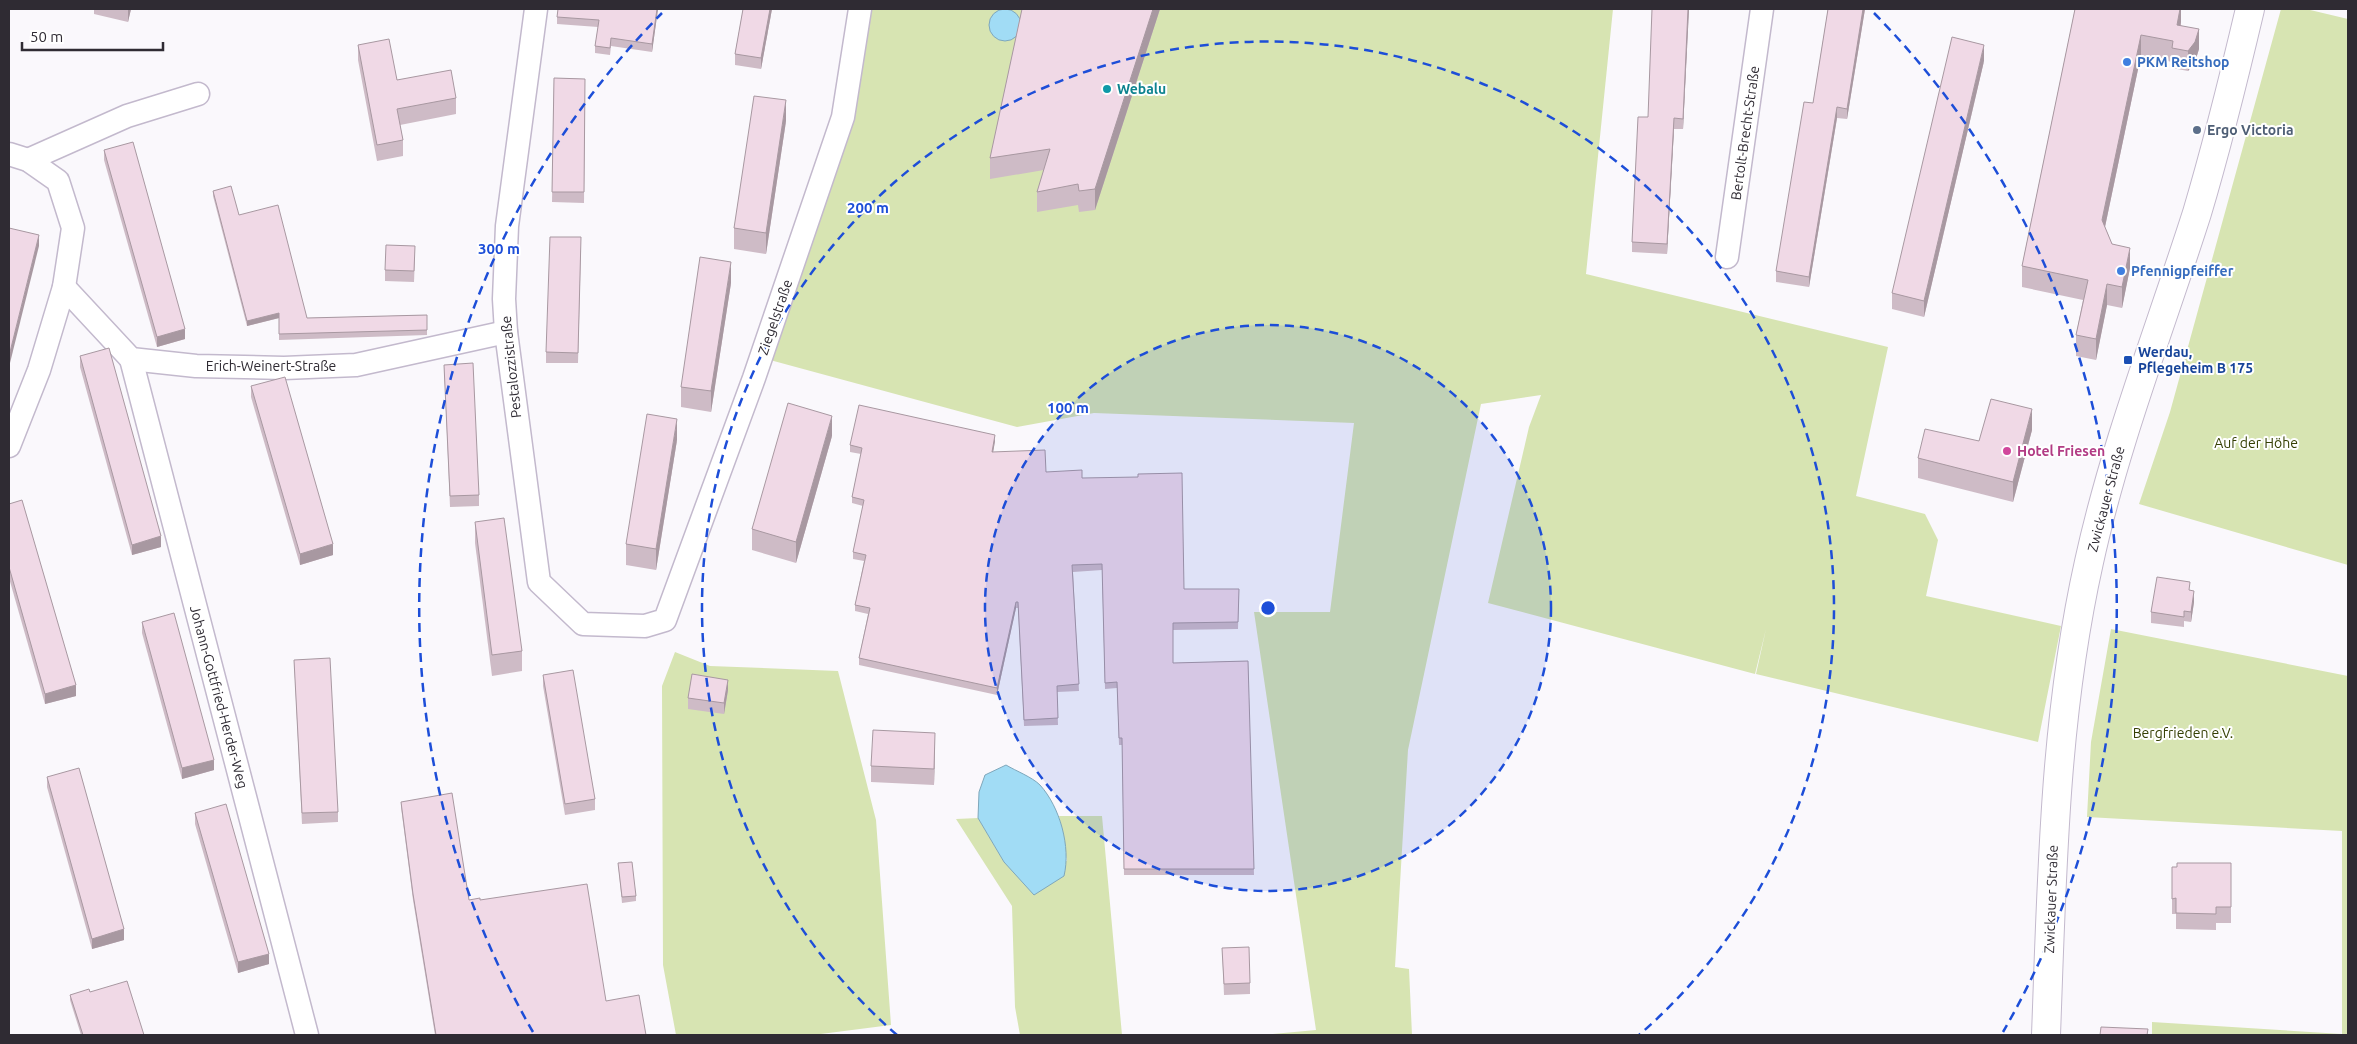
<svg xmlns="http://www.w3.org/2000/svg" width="2357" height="1044" viewBox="0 0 2357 1044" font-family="Ubuntu,sans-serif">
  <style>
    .green { fill: #d7e4b2 }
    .water { fill: #a1dcf5; stroke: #7fa7bb }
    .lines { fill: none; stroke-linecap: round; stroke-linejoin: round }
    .minor-casing { stroke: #c3b9cd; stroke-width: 25 }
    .major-casing { stroke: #c3b9cd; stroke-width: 30 }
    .minor { stroke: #fff; stroke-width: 22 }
    .major { stroke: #fff; stroke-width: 28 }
    .wall { fill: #cebbc6 }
    .shaded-wall { fill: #a898a1 }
    .building { fill: #f0d9e6; stroke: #a898a1 }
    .ring { fill: none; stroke: #1d4ed8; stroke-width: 2.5; stroke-dasharray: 9 6 }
    .shop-dot { fill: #3f7fe0; stroke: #fff; stroke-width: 2 }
    .culture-dot { fill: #0f9aa8; stroke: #fff; stroke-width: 2 }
    .service-dot { fill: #5c6f8a; stroke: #fff; stroke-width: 2 }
    .transit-dot { fill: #1a4fb4; stroke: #fff; stroke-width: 2 }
    .hotel-dot { fill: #d1479c; stroke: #fff; stroke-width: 2 }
    .labels { text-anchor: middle; stroke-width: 4; stroke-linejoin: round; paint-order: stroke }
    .shop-label { font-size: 14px; font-weight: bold; fill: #366cbe; stroke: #fff; text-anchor: start }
    .culture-label { font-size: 14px; font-weight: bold; fill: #0d838f; stroke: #fff; text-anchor: start }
    .service-label { font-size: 14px; font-weight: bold; fill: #4e5e75; stroke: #fff; text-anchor: start }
    .street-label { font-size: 14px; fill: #2f2b33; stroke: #fff }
    .transit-label { font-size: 14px; font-weight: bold; fill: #164399; stroke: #fff; text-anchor: start }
    .park-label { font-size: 14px; fill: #353f03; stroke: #fff }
    .hotel-label { font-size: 14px; font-weight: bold; fill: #b23c85; stroke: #fff; text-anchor: start }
    .centre { fill: #1d4ed8; stroke: #fff; stroke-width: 2.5 }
    .ring-label { font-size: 15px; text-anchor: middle; font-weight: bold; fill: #1d4ed8; stroke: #fff; stroke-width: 4; stroke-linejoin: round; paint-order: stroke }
  </style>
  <rect width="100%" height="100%" fill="#faf8fc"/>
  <!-- green -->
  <g class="green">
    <polygon points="869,9 1613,9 1586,274 1888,347 1856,496 1925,514 1938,540 1926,596 2061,626 2038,742 1756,674 1766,629 1755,674 1488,603 1529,427 1541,395 1481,404 1408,750 1395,967 1409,969 1412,1035 1261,1035 1316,1030 1254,612 1330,612 1354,423 1094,413 1017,427 770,360"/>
    <polygon points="2281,9 2306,9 2348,19 2348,565 2139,504 2170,412"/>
    <polygon points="2111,629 2348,676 2348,1035 2152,1035 2152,1022 2342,1034 2342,831 2087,817 2091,742"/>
    <polygon points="675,652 710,666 838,671 876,820 891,1025 813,1035 676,1035 663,965 662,686"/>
    <polygon points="1059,816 1102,816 1122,1035 1020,1035 1015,1007 1012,906 956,819 978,818 1004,862 1067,861"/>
  </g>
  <!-- water -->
  <g class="water">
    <circle cx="1005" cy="25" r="16"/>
    <path d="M 1006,765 C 1016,771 1032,777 1040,785 C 1060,807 1071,847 1064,876 L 1034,895 L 1004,862 L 978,818 L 979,792 L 985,775 Z"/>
  </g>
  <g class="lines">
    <defs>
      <g id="minor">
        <polyline points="536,9 507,226 504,299 506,332 539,582 583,624 645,626 665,620 754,378 843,117 860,9"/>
        <polyline points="9,154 28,160 58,181 73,228 64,287 39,370 9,446"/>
        <polyline points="28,160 127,116 198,94"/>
        <polyline points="1727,257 1762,9"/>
        <polyline points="64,287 131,359 196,366 284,368 356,365 506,332"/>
        <polyline points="131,359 307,1035"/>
      </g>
      <path id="major" d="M 2046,1035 C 2052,875 2054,719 2089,562 C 2115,443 2160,329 2197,213 C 2217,146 2234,77 2250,9"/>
    </defs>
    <!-- minor casing -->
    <use href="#minor" class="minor-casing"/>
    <!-- major casing -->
    <use href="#major" class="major-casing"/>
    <!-- minor -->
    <use href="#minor" class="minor"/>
    <!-- major -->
    <use href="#major" class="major"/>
  </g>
  <!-- wall -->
  <g class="wall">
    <polygon points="94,9 131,9 128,22 94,14"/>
    <rect x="293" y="9" width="28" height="1"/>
    <polygon points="658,9 652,52 611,46 610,55 595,53 595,46 598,27 557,24 557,17"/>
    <polygon points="743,9 772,9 761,69 735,65 735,54"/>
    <polygon points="1022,9 1160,9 1095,210 1079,212 1078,205 1037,212 1037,192 1044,170 990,179 990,158"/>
    <polygon points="1689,9 1683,129 1674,129 1667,254 1632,252 1632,242 1648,117"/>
    <polygon points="1828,9 1865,9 1847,119 1837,118 1809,287 1776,282 1776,271 1813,103"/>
    <polygon points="2075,9 2181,9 2181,25 2199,49 2195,62 2188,71 2172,68 2172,62 2141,55 2105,227 2112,244 2130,268 2122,308 2107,305 2096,360 2076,356 2076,335 2083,300 2022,287 2022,266"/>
    <polygon points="358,45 397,80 456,98 456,114 400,125 403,140 403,156 377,161 358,60"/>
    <polygon points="1984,61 1924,317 1892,309 1892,293"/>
    <polygon points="554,78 585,79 584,203 552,202"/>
    <polygon points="786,121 766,254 734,249 734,228"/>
    <polygon points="104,150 185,339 157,347 104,160"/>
    <polygon points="213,191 239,215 307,318 427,315 427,335 279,340 279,318 247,326 213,196"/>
    <polygon points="581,248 578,363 546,363 546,352"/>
    <polygon points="415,257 414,282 385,281 385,270"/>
    <polygon points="731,283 711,412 681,407 681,387"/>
    <polygon points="80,356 161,547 132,555 80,367"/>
    <polygon points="444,365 479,495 479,506 450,507"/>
    <polygon points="251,386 333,555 300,565 251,397"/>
    <polygon points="2032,430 2013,502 1918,478 1918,458 1979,441"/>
    <polygon points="832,436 796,563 752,550 752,529"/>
    <polygon points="677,440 656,570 626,565 626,544"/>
    <polygon points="995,441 993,452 1046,472 1082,478 1184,589 1239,589 1238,629 1173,630 1173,663 1248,661 1254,875 1124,875 1122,745 1119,745 1117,688 1105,689 1102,570 1073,572 1079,691 1057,692 1058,725 1024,726 1018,608 1016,608 997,695 859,665 859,658 868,614 855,611 855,605 864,561 853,559 853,552 863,506 852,503 852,497 861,454 850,452 850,445"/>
    <polygon points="9,504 76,696 45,704 9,578"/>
    <polygon points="475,522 522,651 522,671 492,676 475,543"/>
    <polygon points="2190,590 2194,602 2191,622 2184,621 2184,627 2151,623 2151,612"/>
    <polygon points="142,622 214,770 182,779 142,633"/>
    <polygon points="294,660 338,812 338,822 302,824"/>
    <polygon points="543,675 595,799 595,810 565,815 543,686"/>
    <polygon points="728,690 724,714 688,709 688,698"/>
    <polygon points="935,748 934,785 871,782 871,766"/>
    <polygon points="47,777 124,940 92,949 47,787"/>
    <polygon points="401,802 469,900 480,900 606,1001 646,1035 435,1035 413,900 401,807"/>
    <polygon points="195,813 269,964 238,973 195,824"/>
    <polygon points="618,863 636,896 636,901 622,903"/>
    <polygon points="2231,863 2231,923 2216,923 2216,930 2176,929 2176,914 2172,914 2172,899"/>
    <polygon points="1222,948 1250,983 1250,994 1224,995"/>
    <polygon points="90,992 144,1035 81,1035 70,1000 70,995"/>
  </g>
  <!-- shaded-wall -->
  <g class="shaded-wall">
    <polygon points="128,9 131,9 128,22"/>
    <polygon points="657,9 658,9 652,52 652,44"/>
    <polygon points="770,9 772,9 761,69 761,58"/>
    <polygon points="1153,9 1160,9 1095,210 1095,189"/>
    <polygon points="1688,9 1689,9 1683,129 1683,119"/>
    <polygon points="1863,9 1865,9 1847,119 1847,109"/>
    <polygon points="2180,9 2181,9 2181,22 2177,45 2177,25"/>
    <polygon points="2199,29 2199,49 2195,62 2188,71 2188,51"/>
    <polygon points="2141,35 2141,55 2102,241 2102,220"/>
    <polygon points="1984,45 1984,61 1924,317 1924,301"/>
    <polygon points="786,100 786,121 766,254 766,233"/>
    <polygon points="1837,107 1837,118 1809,287 1809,277"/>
    <polygon points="1674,118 1674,129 1667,254 1667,244"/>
    <polygon points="39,235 39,246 9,367 9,356"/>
    <polygon points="2130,248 2130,268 2122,308 2122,287"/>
    <polygon points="731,262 731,283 711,412 711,391"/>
    <polygon points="2107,284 2107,305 2096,360 2096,339"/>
    <polygon points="279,313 279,318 247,326 247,321"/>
    <polygon points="185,329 185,339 157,347 157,337"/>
    <polygon points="2032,409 2032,430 2013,502 2013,482"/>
    <polygon points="832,416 832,436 796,563 796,542"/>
    <polygon points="677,419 677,440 656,570 656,549"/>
    <polygon points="995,435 995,441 992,459 992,452"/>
    <polygon points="161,536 161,547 132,555 132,545"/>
    <polygon points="333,544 333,555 300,565 300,554"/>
    <polygon points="2194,591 2194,602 2191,622 2191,612"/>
    <polygon points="1016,602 1016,608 997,695 997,688"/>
    <polygon points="728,680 728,690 724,714 724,703"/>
    <polygon points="76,685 76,696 45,704 45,694"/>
    <polygon points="935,733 935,748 934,785 934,769"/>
    <polygon points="214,760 214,770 182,779 182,768"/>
    <polygon points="124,929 124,940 92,949 92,939"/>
    <polygon points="269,954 269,964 238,973 238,962"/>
  </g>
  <!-- building -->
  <g class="building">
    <polygon points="558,9 657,9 652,44 611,38 610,48 595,46 599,20 557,17"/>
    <polygon points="743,9 770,9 761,58 735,54"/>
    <polygon points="1022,9 1153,9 1095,189 1079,191 1078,184 1037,192 1050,149 990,158"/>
    <polygon points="1652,9 1688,9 1683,119 1674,118 1667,244 1632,242 1638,117 1648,117"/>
    <polygon points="1828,9 1863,9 1847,109 1837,107 1809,277 1776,271 1804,102 1813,103"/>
    <polygon points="2075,9 2180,9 2177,25 2199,29 2195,42 2188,51 2172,48 2173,41 2141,35 2102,220 2112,244 2130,248 2122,287 2107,284 2096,339 2076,335 2088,280 2022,266"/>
    <polygon points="1952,37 1984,45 1924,301 1892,293"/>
    <polygon points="389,39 397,80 451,70 456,98 397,109 403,140 377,145 358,45"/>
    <polygon points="554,78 585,79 584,192 552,192"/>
    <polygon points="754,96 786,100 766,233 734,228"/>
    <polygon points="133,142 185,329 157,337 104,150"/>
    <polygon points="231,186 239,215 278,205 307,318 427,315 427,330 279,334 279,313 247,321 213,191"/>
    <polygon points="9,228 39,235 9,356"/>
    <polygon points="550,237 581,237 578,353 546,352"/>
    <polygon points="386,245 415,246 414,271 385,270"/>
    <polygon points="700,257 731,262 711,391 681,387"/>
    <polygon points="109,348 161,536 132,545 80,356"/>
    <polygon points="473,363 479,495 450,496 444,365"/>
    <polygon points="285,377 333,544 300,554 251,386"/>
    <polygon points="1991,399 2032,409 2013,482 1918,458 1925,429 1979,441"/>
    <polygon points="788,403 832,416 796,542 752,529"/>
    <polygon points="859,405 995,435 992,452 1045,450 1046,472 1082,470 1082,478 1138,477 1138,474 1182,473 1184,589 1239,589 1238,622 1173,623 1173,663 1248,661 1254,869 1124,869 1122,738 1119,738 1117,682 1105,683 1102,564 1072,565 1079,684 1057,686 1058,718 1024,720 1018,602 1016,602 997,688 859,658 870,608 855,605 866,555 853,552 864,500 852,497 862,448 850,445"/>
    <polygon points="647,414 677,419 656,549 626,544"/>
    <polygon points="22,500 76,685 45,694 9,567 9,504"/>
    <polygon points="504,518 522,651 492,655 475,522"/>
    <polygon points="2157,577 2190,582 2189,590 2194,591 2191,612 2184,611 2184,617 2151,612"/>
    <polygon points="174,613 214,760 182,768 142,622"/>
    <polygon points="330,658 338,812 302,813 294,660"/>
    <polygon points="573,670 595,799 565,804 543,675"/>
    <polygon points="692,674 728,680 724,703 688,698"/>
    <polygon points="873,730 935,733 934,769 871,766"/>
    <polygon points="79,768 124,929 92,939 47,777"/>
    <polygon points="452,793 469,900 480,898 480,900 587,884 606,1001 639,995 646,1035 436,1035 413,894 401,802"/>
    <polygon points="226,804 269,954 238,962 195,813"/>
    <polygon points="632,862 636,896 622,897 618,863"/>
    <polygon points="2177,863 2231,863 2231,907 2216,907 2216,914 2176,913 2176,898 2172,899 2172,867 2177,867"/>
    <polygon points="1249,947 1250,983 1224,984 1222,948"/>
    <polygon points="127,981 144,1035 83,1035 70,995 89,989 90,992"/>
    <polygon points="2101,1027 2148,1029 2147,1035 2100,1035"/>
  </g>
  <!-- distance rings -->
  <circle cx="1268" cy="608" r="283" fill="#1d4ed8" fill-opacity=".12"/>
  <g class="ring">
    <circle cx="1268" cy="608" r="283"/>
    <path d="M897 1035A566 566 0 1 1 1639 1035"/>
    <path d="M533 1032A849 849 0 0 1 662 13M1874 13A849 849 0 0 1 2003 1032"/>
  </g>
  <!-- markers -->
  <g class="shop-dot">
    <circle cx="2127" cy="62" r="5"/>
    <circle cx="2121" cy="271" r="5"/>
  </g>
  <circle class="culture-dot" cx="1107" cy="89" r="5"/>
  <circle class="service-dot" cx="2197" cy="130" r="5"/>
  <rect class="transit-dot" x="2123" y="355" width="10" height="10" rx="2.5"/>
  <circle class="hotel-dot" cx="2007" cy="451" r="5"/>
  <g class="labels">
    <!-- shop labels -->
    <g class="shop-label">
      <text x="2137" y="67">PKM Reitshop</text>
      <text x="2131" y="276">Pfennigpfeiffer</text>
    </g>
    <!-- culture labels -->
    <g class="culture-label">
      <text x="1117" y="94">Webalu</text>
    </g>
    <!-- service labels -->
    <g class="service-label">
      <text x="2207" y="135">Ergo Victoria</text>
    </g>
    <!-- street labels -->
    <g class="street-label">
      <text transform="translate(1745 133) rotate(-82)" y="5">Bertolt-Brecht-Straße</text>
      <text transform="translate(775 317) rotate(-71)" y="5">Ziegelstraße</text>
      <text x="271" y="371">Erich-Weinert-Straße</text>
      <text transform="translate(511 367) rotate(-96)" y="5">Pestalozzistraße</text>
      <text transform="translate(2106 499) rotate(-75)" y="5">Zwickauer Straße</text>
      <text transform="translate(219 697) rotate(75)" y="5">Johann-Gottfried-Herder-Weg</text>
      <text transform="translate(2051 899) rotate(-88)" y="5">Zwickauer Straße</text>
    </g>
    <!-- transit labels -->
    <g class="transit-label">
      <text x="2138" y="357">Werdau,<tspan x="2138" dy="16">Pflegeheim B 175</tspan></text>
    </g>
    <!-- park labels -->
    <g class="park-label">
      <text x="2256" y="448">Auf der Höhe</text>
      <text x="2183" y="738">Bergfrieden e.V.</text>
    </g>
    <!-- hotel labels -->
    <g class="hotel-label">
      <text x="2017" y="456">Hotel Friesen</text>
    </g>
  </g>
  <circle cx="1268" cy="608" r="8" class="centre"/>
  <g class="ring-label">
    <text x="868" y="213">200 m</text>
    <text x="499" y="254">300 m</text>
    <text x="1068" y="413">100 m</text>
  </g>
  <!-- border -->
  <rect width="2357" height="1044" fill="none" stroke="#2f2b33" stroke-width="20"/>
  <!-- scale -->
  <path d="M22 42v8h141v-8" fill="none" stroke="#2f2b33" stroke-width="2.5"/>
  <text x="30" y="42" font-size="15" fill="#2f2b33" stroke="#ffffff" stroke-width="4" paint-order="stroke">50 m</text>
</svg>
